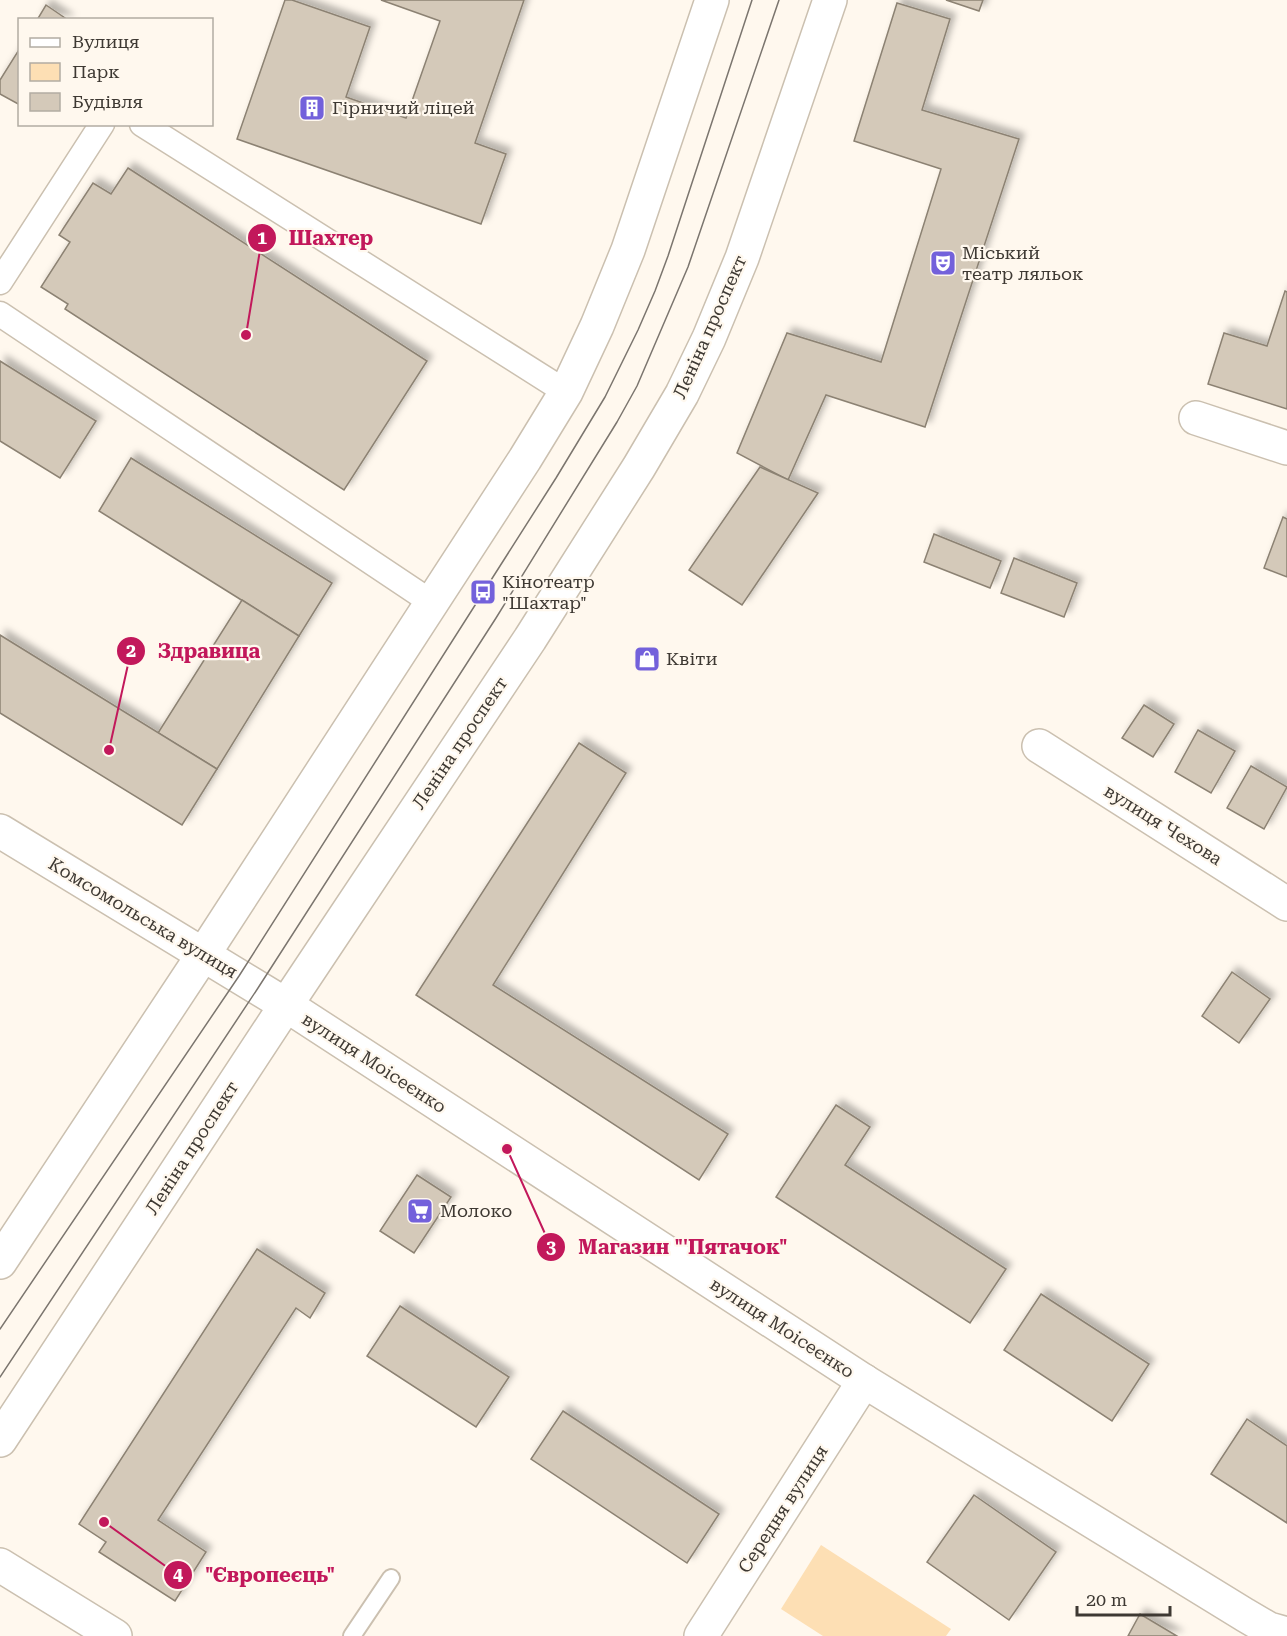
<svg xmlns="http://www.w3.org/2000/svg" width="1287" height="1636" viewBox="0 0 1287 1636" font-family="'Roboto Serif',serif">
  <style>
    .green { fill: #fddfb4 }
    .building { fill: #d4c9b9; stroke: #8c8273; stroke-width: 1.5; filter: url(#shadow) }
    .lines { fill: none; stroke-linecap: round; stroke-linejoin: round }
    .service-casing { stroke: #cbc0b0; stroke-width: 20 }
    .pedestrian-casing { stroke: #cbc0b0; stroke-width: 27 }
    .minor-casing { stroke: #cbc0b0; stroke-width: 36 }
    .tertiary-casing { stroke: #cbc0b0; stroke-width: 36 }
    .secondary-casing { stroke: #cbc0b0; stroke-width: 36 }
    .service { stroke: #fff; stroke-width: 16 }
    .pedestrian { stroke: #fff; stroke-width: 24 }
    .minor { stroke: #fff; stroke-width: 33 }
    .tertiary { stroke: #fff; stroke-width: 33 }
    .secondary { stroke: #fff; stroke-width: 33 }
    .tram { stroke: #7b756e; stroke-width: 1.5 }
    .labels { text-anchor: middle; stroke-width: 4.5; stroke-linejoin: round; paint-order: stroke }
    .poi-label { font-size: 18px; fill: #3e3933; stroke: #fff8ee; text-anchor: start }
    .street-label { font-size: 18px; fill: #3e3933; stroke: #fff8ee }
    .leader { fill: none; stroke: #c2185b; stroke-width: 2 }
    .callout-dot { fill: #c2185b; stroke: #fff8ee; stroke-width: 2 }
    .mark-label { font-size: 18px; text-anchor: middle; font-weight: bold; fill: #fff }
    .callout-label { font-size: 20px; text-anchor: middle; font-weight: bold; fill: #c2185b; stroke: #fff8ee; stroke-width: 4.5; stroke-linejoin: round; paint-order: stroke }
  </style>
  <defs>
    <filter id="shadow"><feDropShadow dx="5.5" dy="-5.5" stdDeviation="3" flood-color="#0004"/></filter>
  </defs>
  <rect width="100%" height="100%" fill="#fff8ee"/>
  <!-- green -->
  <polygon class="green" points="821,1545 951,1629 946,1636 823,1636 781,1609"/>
  <!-- building -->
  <g class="building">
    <polygon points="285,0 292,0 370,27 346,97 406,118 440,21 381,0 524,0 475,143 506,154 481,224 237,139"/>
    <polygon points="946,0 983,0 979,11"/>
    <polygon points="897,3 950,19 922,110 1019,139 925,427 826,395 788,480 737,453 787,333 881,362 941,169 854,141"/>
    <polygon points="46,5 68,20 37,20"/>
    <polygon points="20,48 20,105 0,94 0,80"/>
    <polygon points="128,168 427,361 344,490 65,309 68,304 41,287 70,242 59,235 93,183 111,194"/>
    <polygon points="1285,291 1287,292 1287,409 1208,384 1224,333 1267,346"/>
    <polygon points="0,361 96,421 60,478 0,441"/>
    <polygon points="131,458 332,583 299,636 99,511"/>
    <polygon points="760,467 818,493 742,605 689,570"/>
    <polygon points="1283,517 1287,519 1287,577 1264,568"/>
    <polygon points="934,534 1001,561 990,588 924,562"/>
    <polygon points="1014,558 1077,583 1064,617 1001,593"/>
    <polygon points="242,600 299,636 217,769 158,733"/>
    <polygon points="0,635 217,769 182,825 0,713"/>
    <polygon points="1144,705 1174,724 1153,757 1122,738"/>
    <polygon points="1198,730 1235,751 1211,793 1175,772"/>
    <polygon points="579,743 626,773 493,985 728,1134 699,1180 416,995"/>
    <polygon points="1251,766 1287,787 1264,829 1227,808"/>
    <polygon points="1232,972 1270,999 1239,1043 1202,1016"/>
    <polygon points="836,1105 870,1127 845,1165 1006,1269 970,1323 776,1197"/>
    <polygon points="417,1175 451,1197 414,1253 380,1231"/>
    <polygon points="257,1249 325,1293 310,1318 296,1308 158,1520 206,1552 175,1601 99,1552 106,1542 79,1524"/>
    <polygon points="1041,1294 1149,1364 1112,1421 1004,1350"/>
    <polygon points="400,1306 509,1377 476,1427 367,1356"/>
    <polygon points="563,1411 719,1514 687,1563 531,1459"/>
    <polygon points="1247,1419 1287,1446 1287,1523 1211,1474"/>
    <polygon points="974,1495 1056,1552 1009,1620 927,1562"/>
    <polygon points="1140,1614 1177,1636 1128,1636"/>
  </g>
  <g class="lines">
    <defs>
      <polyline id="service" points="352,1636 391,1578"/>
      <g id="pedestrian">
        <polyline points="142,124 566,392"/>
        <polyline points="0,282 102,124"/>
        <polyline points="0,314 431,602"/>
      </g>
      <g id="minor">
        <polyline points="1196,418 1287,448"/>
        <polyline points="1039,746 1287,904"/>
        <polyline points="0,1565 115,1636"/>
        <polyline points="701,1636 864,1381"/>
      </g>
      <polyline id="tertiary" points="0,831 286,1005 864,1381 1245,1615 1269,1629 1287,1634"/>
      <g id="secondary">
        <polyline points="0,1262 203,955 525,459 566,392 597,326 628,250 712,0"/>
        <polyline points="0,1440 286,1005 530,639 639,467 682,394 709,338 742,258 830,0"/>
      </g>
    </defs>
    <!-- service casing -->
    <use href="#service" class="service-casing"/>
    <!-- pedestrian casing -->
    <use href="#pedestrian" class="pedestrian-casing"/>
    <!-- minor casing -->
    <use href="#minor" class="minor-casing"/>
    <!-- tertiary casing -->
    <use href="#tertiary" class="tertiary-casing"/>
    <!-- secondary casing -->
    <use href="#secondary" class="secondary-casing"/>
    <!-- service -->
    <use href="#service" class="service"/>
    <!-- pedestrian -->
    <use href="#pedestrian" class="pedestrian"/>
    <!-- minor -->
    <use href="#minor" class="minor"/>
    <!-- tertiary -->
    <use href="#tertiary" class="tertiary"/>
    <!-- secondary -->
    <use href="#secondary" class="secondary"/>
    <!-- tram -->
    <g class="tram">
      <polyline points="0,1329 239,976 556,478 605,397 638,330 655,291 668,256 752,0"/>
      <polyline points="0,1377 258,988 496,618 617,422 637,386 688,267 779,0"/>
    </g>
  </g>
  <!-- icons -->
  <defs>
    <symbol id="building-square" viewBox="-11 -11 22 22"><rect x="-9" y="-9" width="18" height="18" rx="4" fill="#7361db" stroke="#fff8ee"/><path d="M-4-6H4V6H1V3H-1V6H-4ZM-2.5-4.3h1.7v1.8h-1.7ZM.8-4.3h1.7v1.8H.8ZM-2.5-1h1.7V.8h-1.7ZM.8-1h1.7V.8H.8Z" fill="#fff"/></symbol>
    <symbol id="theatre-square" viewBox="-11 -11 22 22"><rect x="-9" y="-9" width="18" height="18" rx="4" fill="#7361db" stroke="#fff8ee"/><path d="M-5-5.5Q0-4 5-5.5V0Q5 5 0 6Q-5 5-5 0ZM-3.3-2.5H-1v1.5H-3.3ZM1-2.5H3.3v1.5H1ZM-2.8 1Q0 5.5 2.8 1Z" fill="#fff"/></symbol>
    <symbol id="bus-square" viewBox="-11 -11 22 22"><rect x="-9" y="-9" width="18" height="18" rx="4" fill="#7361db" stroke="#fff8ee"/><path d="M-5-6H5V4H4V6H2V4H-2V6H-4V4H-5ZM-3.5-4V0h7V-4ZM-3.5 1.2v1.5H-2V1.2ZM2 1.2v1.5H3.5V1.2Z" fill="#fff"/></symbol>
    <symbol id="shop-square" viewBox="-11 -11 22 22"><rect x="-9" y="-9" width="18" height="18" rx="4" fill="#7361db" stroke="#fff8ee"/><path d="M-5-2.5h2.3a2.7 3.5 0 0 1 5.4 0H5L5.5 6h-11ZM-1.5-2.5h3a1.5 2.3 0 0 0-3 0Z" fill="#fff"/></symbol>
    <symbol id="supermarket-square" viewBox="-11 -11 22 22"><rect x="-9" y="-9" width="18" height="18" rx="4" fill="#7361db" stroke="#fff8ee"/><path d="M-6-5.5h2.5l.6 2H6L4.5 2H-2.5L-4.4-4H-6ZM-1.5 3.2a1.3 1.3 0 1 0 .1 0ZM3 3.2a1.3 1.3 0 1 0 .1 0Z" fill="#fff"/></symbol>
  </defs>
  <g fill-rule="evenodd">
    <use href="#building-square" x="297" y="93" width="30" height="30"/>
    <use href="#theatre-square" x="928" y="248" width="30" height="30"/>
    <use href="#bus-square" x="468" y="577" width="30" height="30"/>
    <use href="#shop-square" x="632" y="644" width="30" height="30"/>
    <use href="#supermarket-square" x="405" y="1196" width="30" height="30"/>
  </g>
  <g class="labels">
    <!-- poi labels -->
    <g class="poi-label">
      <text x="332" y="114">Гірничий ліцей</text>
      <text x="962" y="259">Міський<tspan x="962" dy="21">театр ляльок</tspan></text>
      <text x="502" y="588">Кінотеатр<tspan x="502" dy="21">"Шахтар"</tspan></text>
      <text x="666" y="665">Квіти</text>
      <text x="440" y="1217">Молоко</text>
    </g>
    <!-- street labels -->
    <g class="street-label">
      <text transform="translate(710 327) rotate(-66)" y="6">Леніна проспект</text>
      <text transform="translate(460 743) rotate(-56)" y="6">Леніна проспект</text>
      <text transform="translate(1163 825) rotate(32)" y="6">вулиця Чехова</text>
      <text transform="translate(143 918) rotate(31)" y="6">Комсомольська вулиця</text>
      <text transform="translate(374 1063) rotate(33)" y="6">вулиця Моісеєнко</text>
      <text transform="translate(192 1148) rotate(-57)" y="6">Леніна проспект</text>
      <text transform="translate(782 1328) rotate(33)" y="6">вулиця Моісеєнко</text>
      <text transform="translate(783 1509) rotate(-57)" y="6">Середня вулиця</text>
    </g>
  </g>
  <!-- callouts -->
  <path class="leader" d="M246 335L262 238M109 750L131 651M507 1149L551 1247M104 1522L178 1575"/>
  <g class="callout-dot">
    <circle cx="246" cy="335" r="6"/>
    <circle cx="109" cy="750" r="6"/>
    <circle cx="507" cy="1149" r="6"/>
    <circle cx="104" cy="1522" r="6"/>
    <circle cx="262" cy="238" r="15"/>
    <circle cx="131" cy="651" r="15"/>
    <circle cx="551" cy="1247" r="15"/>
    <circle cx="178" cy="1575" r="15"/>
  </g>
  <g class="mark-label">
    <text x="262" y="244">1</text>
    <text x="131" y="657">2</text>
    <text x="551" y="1253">3</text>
    <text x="178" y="1581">4</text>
  </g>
  <g class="callout-label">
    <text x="331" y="245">Шахтер</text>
    <text x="209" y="658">Здравица</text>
    <text x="683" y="1254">Магазин "'Пятачок"</text>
    <text x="270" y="1582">"Європеєць"</text>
  </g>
  <!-- legend -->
  <rect x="18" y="18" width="195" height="108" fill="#fff8ee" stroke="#b2aca3" stroke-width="1.5"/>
  <rect x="30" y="38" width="30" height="9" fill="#ffffff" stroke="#b2aca3" stroke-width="1.5"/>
  <text x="72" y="48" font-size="18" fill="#3e3933">Вулиця</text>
  <rect x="30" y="63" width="30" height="18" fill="#fddfb4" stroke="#b2aca3" stroke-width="1.5"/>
  <text x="72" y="78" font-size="18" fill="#3e3933">Парк</text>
  <rect x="30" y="93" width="30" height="18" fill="#d4c9b9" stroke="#b2aca3" stroke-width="1.5"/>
  <text x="72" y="108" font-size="18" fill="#3e3933">Будівля</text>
  <!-- scale -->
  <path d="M1077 1606v9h93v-9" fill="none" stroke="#3e3933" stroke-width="3"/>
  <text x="1086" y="1606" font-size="18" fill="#3e3933" stroke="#fff8ee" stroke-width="4.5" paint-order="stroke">20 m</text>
</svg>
